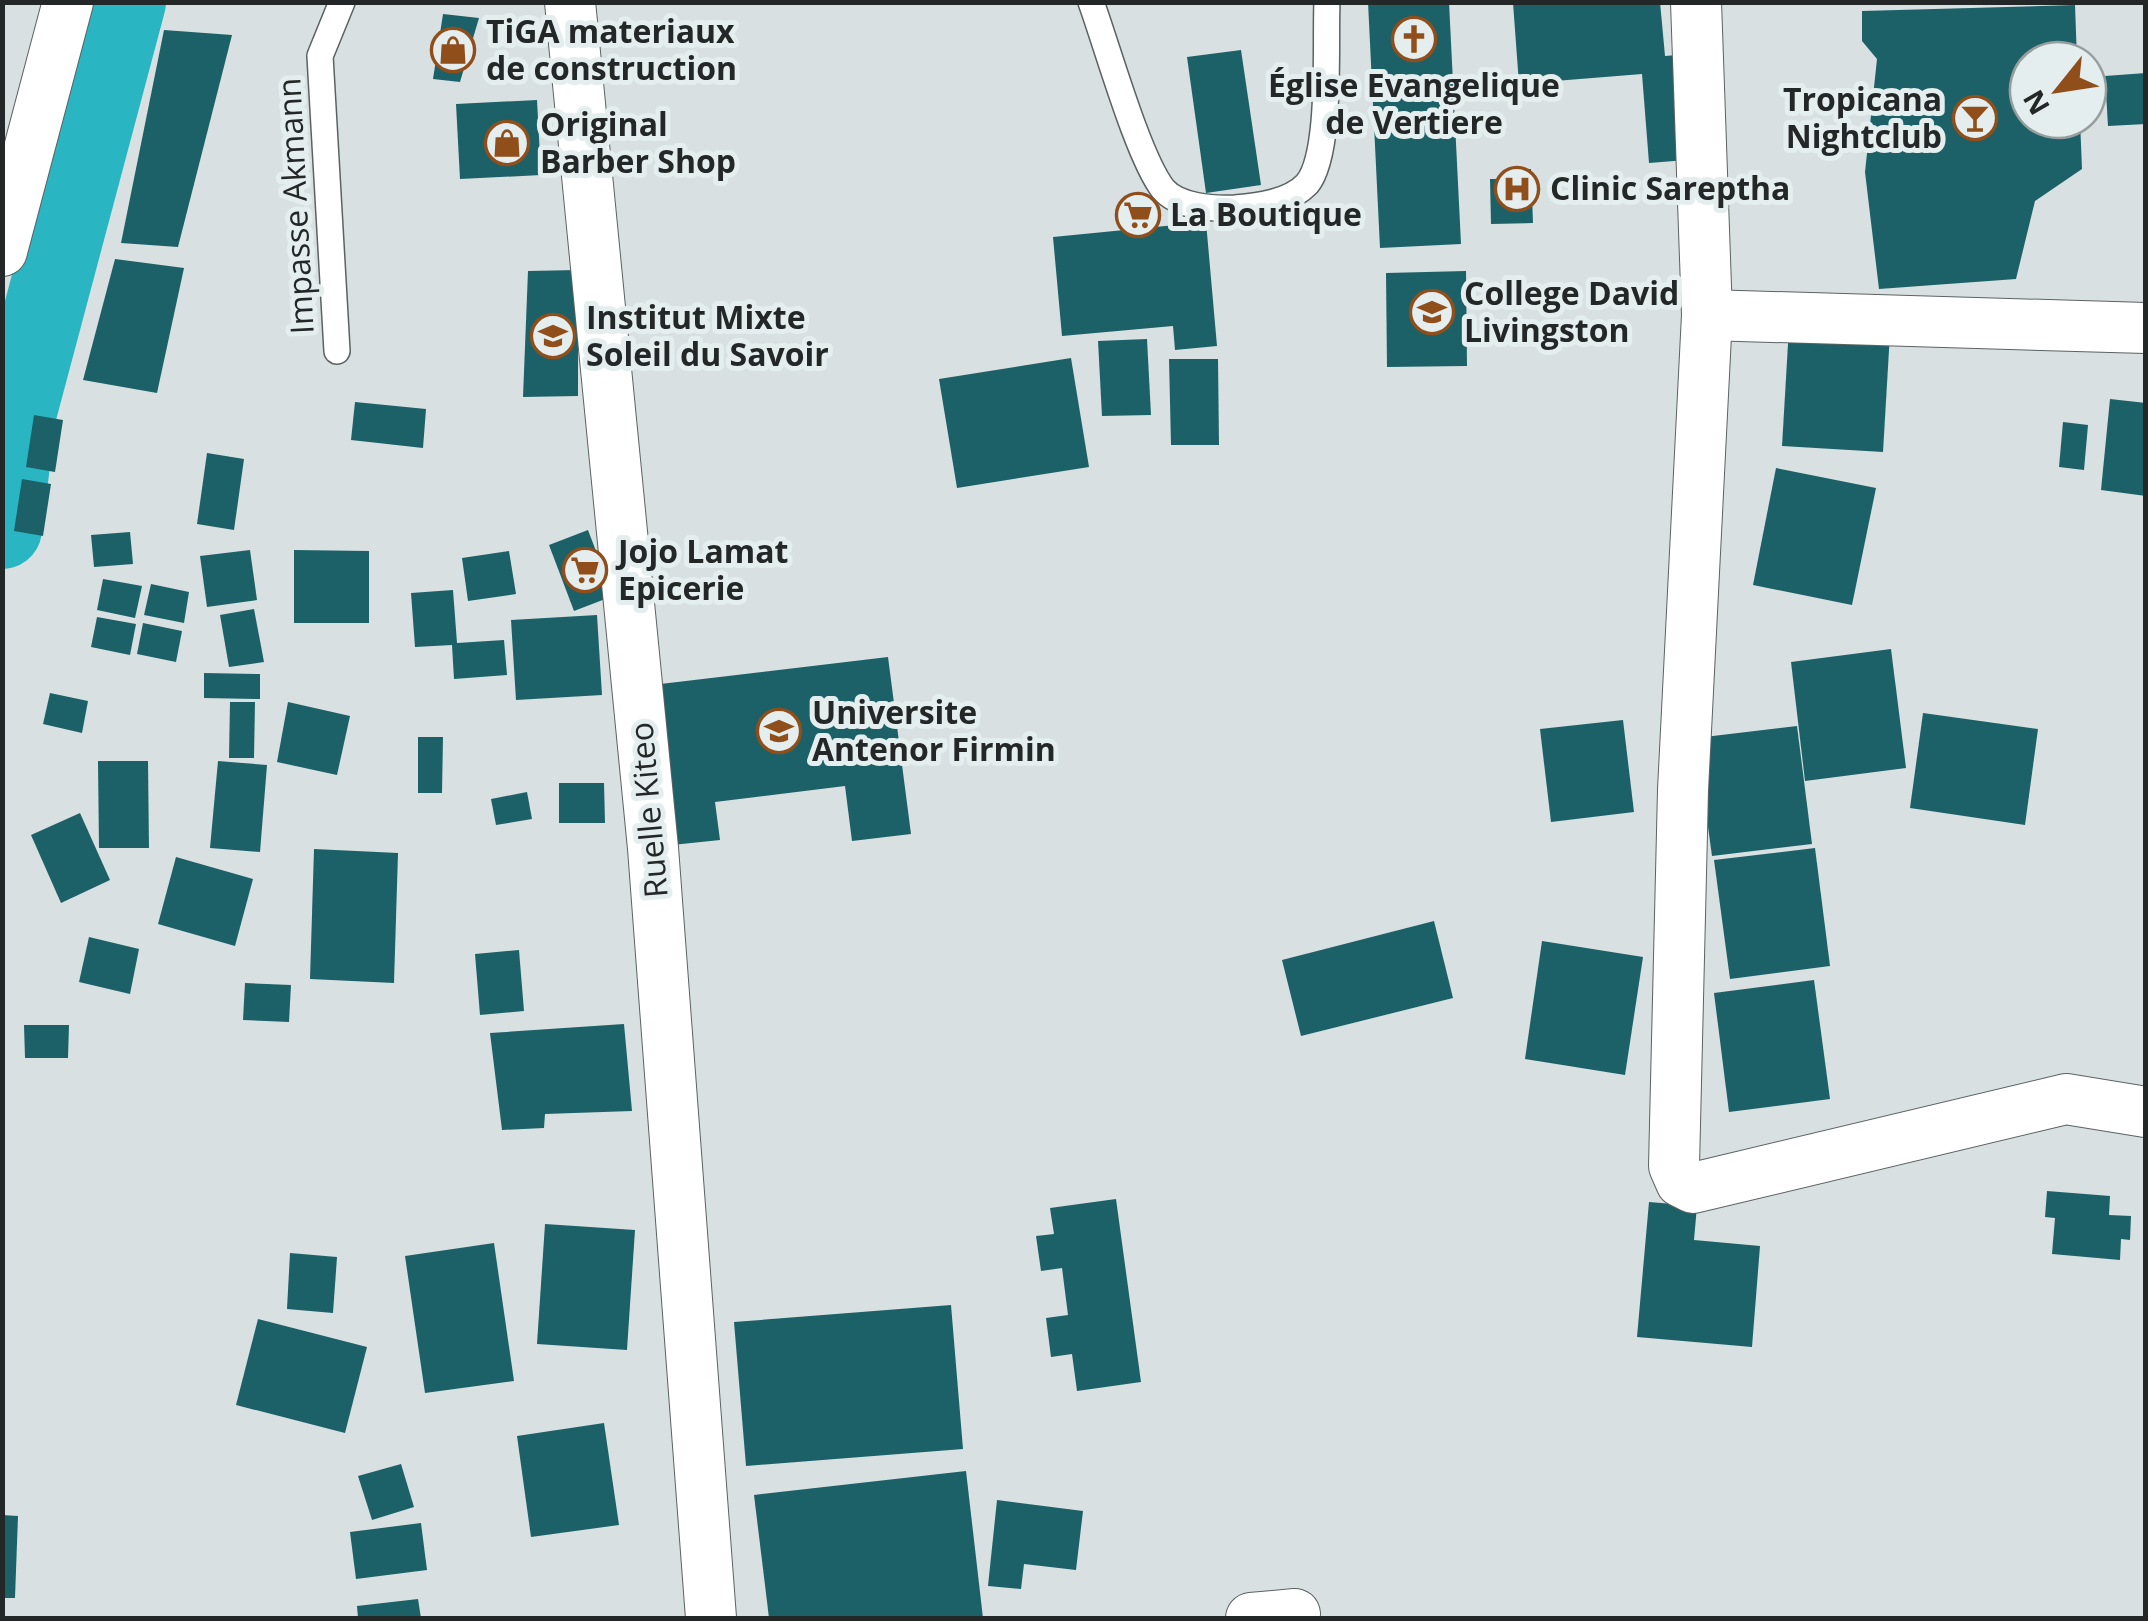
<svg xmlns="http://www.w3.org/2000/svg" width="2148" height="1621" viewBox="0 0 2148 1621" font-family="'Open Sans',sans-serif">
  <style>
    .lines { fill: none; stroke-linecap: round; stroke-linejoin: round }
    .river { stroke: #29b5c2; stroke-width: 80 }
    .building { fill: #1c6168 }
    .lane-casing { stroke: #5b6263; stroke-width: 28 }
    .street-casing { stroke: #5b6263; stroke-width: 52 }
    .lane { stroke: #fff; stroke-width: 25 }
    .street { stroke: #fff; stroke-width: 50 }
    .labels { text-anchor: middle; stroke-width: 10; stroke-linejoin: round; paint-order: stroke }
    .poi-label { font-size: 32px; font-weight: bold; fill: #242727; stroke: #e5eeee; text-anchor: start }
    .street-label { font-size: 32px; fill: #242727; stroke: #e5eeee }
  </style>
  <rect width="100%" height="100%" fill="#d8e0e1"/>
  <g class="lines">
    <!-- river -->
    <polyline class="river" points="2,529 16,415 126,2"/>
  </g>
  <!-- building -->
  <g class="building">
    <polygon points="1368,2 1449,2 1461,244 1380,248"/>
    <polygon points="1660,2 1665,56 1689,54 1699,159 1649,163 1642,74 1519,84 1513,3"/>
    <polygon points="2075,5 2077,60 2028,60 2028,120 2080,120 2082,169 2035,201 2016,279 1879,289 1865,172 1877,59 1862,41 1862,11"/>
    <polygon points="443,14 479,18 460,82 433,79"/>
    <polygon points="164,30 232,35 178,247 121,243"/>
    <polygon points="1241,50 1261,185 1206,193 1187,57"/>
    <polygon points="2146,73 2146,124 2108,126 2105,76"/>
    <polygon points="537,100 541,175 460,179 456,104"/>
    <polygon points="1520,169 1531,169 1533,223 1491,224 1490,179 1520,179"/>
    <polygon points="1206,222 1217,346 1175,350 1173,326 1062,336 1053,237"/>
    <polygon points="115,259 184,268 157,393 83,380"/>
    <polygon points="578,270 578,396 523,397 528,271"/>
    <polygon points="1466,271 1467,366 1387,367 1386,273"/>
    <polygon points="1789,327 1890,333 1883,452 1782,446"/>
    <polygon points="1147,339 1151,415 1102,416 1098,341"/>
    <polygon points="1071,358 1089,467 957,488 939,379"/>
    <polygon points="1169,359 1218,359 1219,445 1171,445"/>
    <polygon points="2110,399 2146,403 2146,496 2101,490"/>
    <polygon points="355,402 426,409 423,448 351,440"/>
    <polygon points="34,415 63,420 55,472 26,467"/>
    <polygon points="2063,422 2088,425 2084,470 2059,467"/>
    <polygon points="207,453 244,459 234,530 197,524"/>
    <polygon points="1776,468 1876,488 1852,605 1753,585"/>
    <polygon points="22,479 51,484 43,536 14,531"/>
    <polygon points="588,530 613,596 574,611 549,545"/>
    <polygon points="130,532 133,564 94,567 91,535"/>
    <polygon points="250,550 257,600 207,607 200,556"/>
    <polygon points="294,550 369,551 369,623 294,623"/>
    <polygon points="509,551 516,594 468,601 462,558"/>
    <polygon points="103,579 142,586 135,618 97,610"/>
    <polygon points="151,584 189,592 184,623 144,615"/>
    <polygon points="453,590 457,643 504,640 507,675 454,679 452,645 415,647 411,593"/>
    <polygon points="254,609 264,662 229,667 220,615"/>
    <polygon points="597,615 602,695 516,700 511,620"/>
    <polygon points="97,617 136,624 130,655 91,647"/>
    <polygon points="143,623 182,631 176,662 137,654"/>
    <polygon points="1891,649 1906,768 1805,781 1791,662"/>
    <polygon points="888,657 911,834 852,841 845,786 715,802 720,840 672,845 652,685"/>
    <polygon points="204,673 260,674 260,699 204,698"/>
    <polygon points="50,693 88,701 82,733 43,724"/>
    <polygon points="230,702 255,702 254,758 229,758"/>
    <polygon points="288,702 350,716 337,775 277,762"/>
    <polygon points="1923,713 2038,729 2025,825 1910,808"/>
    <polygon points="1623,720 1634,812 1551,822 1540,729"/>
    <polygon points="1797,726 1812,844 1712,856 1696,738"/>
    <polygon points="418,737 443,737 442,793 418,793"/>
    <polygon points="98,761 148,761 149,848 99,848"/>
    <polygon points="218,761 267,765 260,852 210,848"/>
    <polygon points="559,783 604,783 605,823 559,823"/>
    <polygon points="527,792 532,819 496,825 491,799"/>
    <polygon points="80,813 110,880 61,903 31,835"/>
    <polygon points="1815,848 1830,966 1730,979 1714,860"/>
    <polygon points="314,849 398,853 394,983 310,979"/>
    <polygon points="176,857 253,879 235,946 158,924"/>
    <polygon points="1434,921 1453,998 1301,1036 1282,960"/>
    <polygon points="89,937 139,949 130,994 79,982"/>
    <polygon points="1542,941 1643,957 1625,1075 1525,1059"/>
    <polygon points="519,950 524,1011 480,1015 475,954"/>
    <polygon points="1814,980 1830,1099 1729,1112 1714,993"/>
    <polygon points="245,983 291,985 289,1022 243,1020"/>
    <polygon points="624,1024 632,1111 545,1114 544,1128 502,1130 490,1033"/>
    <polygon points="24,1025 69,1025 68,1058 25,1058"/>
    <polygon points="2047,1191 2110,1196 2109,1215 2131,1216 2130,1240 2121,1239 2120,1260 2052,1254 2055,1218 2045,1217"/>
    <polygon points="1116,1199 1141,1382 1077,1391 1072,1354 1051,1357 1046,1318 1068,1315 1062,1268 1041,1271 1036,1236 1054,1234 1050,1208"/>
    <polygon points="1649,1202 1697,1206 1694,1240 1760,1246 1752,1347 1637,1337"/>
    <polygon points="545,1224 635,1230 627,1350 537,1344"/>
    <polygon points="494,1243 514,1381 425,1393 405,1256"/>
    <polygon points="290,1253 337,1257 333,1313 287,1309"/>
    <polygon points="951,1305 963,1449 746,1466 734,1322"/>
    <polygon points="258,1319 367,1347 345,1433 236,1405"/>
    <polygon points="604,1423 619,1525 531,1537 517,1436"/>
    <polygon points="401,1464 414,1507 372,1520 358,1476"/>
    <polygon points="966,1471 983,1618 769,1618 754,1495"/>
    <polygon points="997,1500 1083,1511 1076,1570 1024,1564 1021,1589 988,1586"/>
    <polygon points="2,1515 18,1516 15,1598 2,1598"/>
    <polygon points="421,1523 427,1570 356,1579 350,1532"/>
    <polygon points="418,1599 421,1618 358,1618 357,1606"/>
  </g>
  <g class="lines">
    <defs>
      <g id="lane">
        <path d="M 1091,2 C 1107,46 1138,157 1163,189 C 1178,207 1213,209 1235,208 C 1259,206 1290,202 1307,184 C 1332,154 1325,44 1327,2"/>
        <polyline points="337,351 320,56 342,2"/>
      </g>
      <g id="street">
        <polyline points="570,2 653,848 711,1618"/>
        <polyline points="1696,2 1707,315 1683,790 1674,1166 1681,1182 1693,1188 2066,1099 2146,1112"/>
        <polyline points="2,251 68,2"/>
        <polyline points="1707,315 2146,328"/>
        <polyline points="1251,1618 1295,1614"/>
      </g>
    </defs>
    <!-- lane casing -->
    <use href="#lane" class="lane-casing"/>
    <!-- street casing -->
    <use href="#street" class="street-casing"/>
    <!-- lane -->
    <use href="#lane" class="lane"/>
    <!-- street -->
    <use href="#street" class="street"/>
  </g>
  <!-- icons -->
  <defs>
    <symbol id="church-ring" viewBox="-11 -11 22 22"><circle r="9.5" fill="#e5eeee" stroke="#904e1b" stroke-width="1.5"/><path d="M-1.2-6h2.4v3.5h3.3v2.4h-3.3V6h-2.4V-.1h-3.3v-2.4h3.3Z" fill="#904e1b"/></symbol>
    <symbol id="shop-ring" viewBox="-11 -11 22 22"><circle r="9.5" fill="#e5eeee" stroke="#904e1b" stroke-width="1.5"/><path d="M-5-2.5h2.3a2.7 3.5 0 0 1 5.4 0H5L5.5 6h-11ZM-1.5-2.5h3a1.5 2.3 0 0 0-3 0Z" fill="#904e1b"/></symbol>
    <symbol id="bar-ring" viewBox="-11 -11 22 22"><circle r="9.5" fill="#e5eeee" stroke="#904e1b" stroke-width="1.5"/><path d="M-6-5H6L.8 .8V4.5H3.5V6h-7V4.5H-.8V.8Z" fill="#904e1b"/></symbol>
    <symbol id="hospital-ring" viewBox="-11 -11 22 22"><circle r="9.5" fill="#e5eeee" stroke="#904e1b" stroke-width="1.5"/><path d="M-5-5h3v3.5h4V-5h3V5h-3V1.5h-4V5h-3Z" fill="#904e1b"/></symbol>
    <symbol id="supermarket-ring" viewBox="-11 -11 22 22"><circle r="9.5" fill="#e5eeee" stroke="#904e1b" stroke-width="1.5"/><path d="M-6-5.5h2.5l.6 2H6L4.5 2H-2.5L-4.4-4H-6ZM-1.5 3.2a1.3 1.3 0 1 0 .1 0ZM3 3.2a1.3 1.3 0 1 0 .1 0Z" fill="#904e1b"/></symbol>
    <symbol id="school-ring" viewBox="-11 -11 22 22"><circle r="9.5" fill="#e5eeee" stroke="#904e1b" stroke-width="1.5"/><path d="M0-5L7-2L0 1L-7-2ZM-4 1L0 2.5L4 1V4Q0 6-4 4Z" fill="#904e1b"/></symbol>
    <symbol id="university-ring" viewBox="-11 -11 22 22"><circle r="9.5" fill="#e5eeee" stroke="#904e1b" stroke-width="1.5"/><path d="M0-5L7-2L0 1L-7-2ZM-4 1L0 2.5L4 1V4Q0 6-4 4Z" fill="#904e1b"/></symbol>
  </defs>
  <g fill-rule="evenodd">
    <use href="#church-ring" x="1389" y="14" width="50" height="50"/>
    <use href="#shop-ring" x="428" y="25" width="50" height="50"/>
    <use href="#bar-ring" x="1950" y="93" width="50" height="50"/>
    <use href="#shop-ring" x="482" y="118" width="50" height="50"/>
    <use href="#hospital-ring" x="1492" y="164" width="50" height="50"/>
    <use href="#supermarket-ring" x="1113" y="190" width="50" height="50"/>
    <use href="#school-ring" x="1407" y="287" width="50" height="50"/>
    <use href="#school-ring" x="528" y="311" width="50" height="50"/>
    <use href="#supermarket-ring" x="560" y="545" width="50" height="50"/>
    <use href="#university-ring" x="754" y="706" width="50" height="50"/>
  </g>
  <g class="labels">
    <!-- poi labels -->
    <g class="poi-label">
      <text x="486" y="43">TiGA materiaux<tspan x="486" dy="37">de construction</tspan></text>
      <text x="1414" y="97" text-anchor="middle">Église Evangelique<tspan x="1414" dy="37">de Vertiere</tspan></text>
      <text x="1942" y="111" text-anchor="end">Tropicana<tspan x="1942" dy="37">Nightclub</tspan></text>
      <text x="540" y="136">Original<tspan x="540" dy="37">Barber Shop</tspan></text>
      <text x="1550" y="200">Clinic Sareptha</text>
      <text x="1170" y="226">La Boutique</text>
      <text x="1464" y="305">College David<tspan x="1464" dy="37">Livingston</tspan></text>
      <text x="586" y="329">Institut Mixte<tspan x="586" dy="37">Soleil du Savoir</tspan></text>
      <text x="618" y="563">Jojo Lamat<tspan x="618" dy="37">Epicerie</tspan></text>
      <text x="812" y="724">Universite<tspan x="812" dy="37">Antenor Firmin</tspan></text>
    </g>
    <!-- street labels -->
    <g class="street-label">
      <text transform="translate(296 206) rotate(-93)" y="11">Impasse Akmann</text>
      <text transform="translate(649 810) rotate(-95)" y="11">Ruelle Kiteo</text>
    </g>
  </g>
  <!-- border -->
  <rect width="2148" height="1621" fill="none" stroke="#242727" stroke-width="10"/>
  <!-- north arrow -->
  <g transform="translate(2058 90) rotate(240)"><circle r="48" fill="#e5eeee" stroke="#989e9e" stroke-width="2.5"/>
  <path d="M0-8L18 38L0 25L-18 38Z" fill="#904e1b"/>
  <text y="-15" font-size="28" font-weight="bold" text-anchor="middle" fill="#242727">N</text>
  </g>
</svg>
